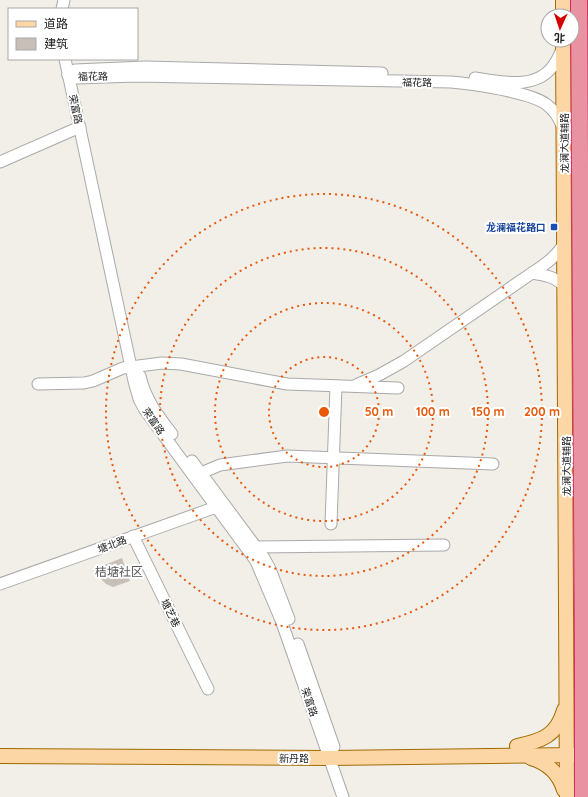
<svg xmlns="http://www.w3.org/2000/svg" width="588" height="797" viewBox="0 0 588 797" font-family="Quicksand,'Noto Sans SC',sans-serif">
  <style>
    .building { fill: #c7bfb8 }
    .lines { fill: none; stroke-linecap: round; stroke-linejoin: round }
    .minor-casing { stroke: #a9a9a9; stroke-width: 13 }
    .major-casing { stroke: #a06b00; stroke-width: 16 }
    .highway-casing { stroke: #dc2a67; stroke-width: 18 }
    .minor { stroke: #fff; stroke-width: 11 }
    .major { stroke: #fcd6a4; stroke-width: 14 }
    .highway { stroke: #e892a2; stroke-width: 16 }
    .highway-bridge-casing { stroke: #dc2a67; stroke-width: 18; stroke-linecap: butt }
    .highway-bridge { stroke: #e892a2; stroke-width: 16 }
    .ring { fill: none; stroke: #e8590c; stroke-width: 2; stroke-dasharray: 2 4 }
    .transit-dot { fill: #1a4fb4; stroke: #fff; stroke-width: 1.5 }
    .labels { text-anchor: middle; stroke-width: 4; stroke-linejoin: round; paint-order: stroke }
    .street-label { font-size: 10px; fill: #222; stroke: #fff }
    .transit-label { font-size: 10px; font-weight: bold; fill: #164399; stroke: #fff; text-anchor: end }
    .quarter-label { font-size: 12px; fill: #555; stroke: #fff }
    .centre { fill: #e8590c; stroke: #fff; stroke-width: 2 }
    .ring-label { font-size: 12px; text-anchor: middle; font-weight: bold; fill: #e8590c; stroke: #fff; stroke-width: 4; stroke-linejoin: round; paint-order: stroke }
  </style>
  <rect width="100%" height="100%" fill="#f2efe9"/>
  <!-- building -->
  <polygon class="building" points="122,558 130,581 113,587 106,584 102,580 97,568"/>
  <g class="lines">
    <defs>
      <g id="minor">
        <polyline points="62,9 64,0"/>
        <polyline points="65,59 134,381 139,399 145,410 256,561 281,620 343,797"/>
        <path d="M 68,75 L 77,78 L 136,76 L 451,82 C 474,84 529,92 546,104 C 554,110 559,117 562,126"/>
        <polyline points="68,75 75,70 145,67 382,73"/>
        <path d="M 475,78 C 502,82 538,91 555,63 C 558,59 560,54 562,49"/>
        <polyline points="0,162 80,127"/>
        <path d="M 532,273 C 545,275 556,277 565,287"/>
        <path d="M 140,376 C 145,399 158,416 172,434"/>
        <polyline points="38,384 84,383 93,381 123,368 162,363 181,364 287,384 398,388"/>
        <path d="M 356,385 L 379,375 L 404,361 L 532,273 C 546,264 557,256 565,242"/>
        <polyline points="192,461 264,558 270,569 289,619"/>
        <polyline points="201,473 220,465 287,456 493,464"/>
        <polyline points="331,524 336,386"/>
        <polyline points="133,536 208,689"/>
        <polyline points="257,547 444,545"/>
        <polyline points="0,584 222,505"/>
        <polyline points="298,644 334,747"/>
      </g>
      <g id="major">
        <polyline points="563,0 563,16"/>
        <polyline points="563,40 567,797"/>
        <path d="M 517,746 C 541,741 557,736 564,710"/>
        <polyline points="0,756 329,758 576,755"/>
        <path d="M 531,758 C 548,763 559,773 564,790"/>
      </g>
      <polyline id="highway" points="579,0 583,664"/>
    </defs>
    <!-- minor casing -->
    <use href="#minor" class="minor-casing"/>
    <!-- major casing -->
    <use href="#major" class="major-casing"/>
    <!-- highway casing -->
    <use href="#highway" class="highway-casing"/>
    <!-- minor -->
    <use href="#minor" class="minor"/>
    <!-- major -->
    <use href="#major" class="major"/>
    <!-- highway -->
    <use href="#highway" class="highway"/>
    <defs>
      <polyline id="highway-bridge" points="583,664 583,797"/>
    </defs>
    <!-- highway-bridge casing -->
    <use href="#highway-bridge" class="highway-bridge-casing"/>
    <!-- highway-bridge -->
    <use href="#highway-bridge" class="highway-bridge"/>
  </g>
  <!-- distance rings -->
  <g class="ring">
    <circle cx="324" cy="412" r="55"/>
    <circle cx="324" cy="412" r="109"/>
    <circle cx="324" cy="412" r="164"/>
    <circle cx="324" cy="412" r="218"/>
  </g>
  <!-- markers -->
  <rect class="transit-dot" x="550" y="223" width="8" height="8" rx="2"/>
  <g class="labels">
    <!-- street labels -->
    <g class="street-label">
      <text transform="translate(93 76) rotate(-1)" y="4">福花路</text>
      <text transform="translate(417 82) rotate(1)" y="4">福花路</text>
      <text transform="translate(76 109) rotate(78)" y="4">荣富路</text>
      <text transform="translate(564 143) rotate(-90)" y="4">龙澜大道辅路</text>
      <text transform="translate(154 421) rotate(55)" y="4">荣富路</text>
      <text transform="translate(566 466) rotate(-90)" y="4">龙澜大道辅路</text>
      <text transform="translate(112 544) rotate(-20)" y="4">塘北路</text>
      <text transform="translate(171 613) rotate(64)" y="4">塘艺巷</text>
      <text transform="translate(310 702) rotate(71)" y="4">荣富路</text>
      <text x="294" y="762">新丹路</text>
    </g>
    <!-- transit labels -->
    <g class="transit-label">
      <text x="546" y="231">龙澜福花路口</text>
    </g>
    <!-- quarter labels -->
    <g class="quarter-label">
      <text x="119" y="576">桔塘社区</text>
    </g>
  </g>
  <circle cx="324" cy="412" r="6" class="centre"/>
  <g class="ring-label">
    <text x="379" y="416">50 m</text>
    <text x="433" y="416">100 m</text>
    <text x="488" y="416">150 m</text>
    <text x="542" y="416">200 m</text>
  </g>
  <!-- legend -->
  <rect x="8" y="8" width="130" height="52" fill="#ffffff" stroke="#a7a7a7"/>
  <rect x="16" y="21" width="20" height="6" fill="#fcd6a4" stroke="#a7a7a7"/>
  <text x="44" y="28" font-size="12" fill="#222222">道路</text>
  <rect x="16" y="38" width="20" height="12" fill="#c7bfb8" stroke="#a7a7a7"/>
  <text x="44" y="48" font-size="12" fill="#222222">建筑</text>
  <!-- north arrow -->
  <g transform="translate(560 28) rotate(183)"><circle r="19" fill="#ffffff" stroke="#a7a7a7"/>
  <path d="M0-3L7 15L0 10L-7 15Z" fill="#d40000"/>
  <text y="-6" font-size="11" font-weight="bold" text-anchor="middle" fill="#222222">北</text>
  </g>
</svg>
